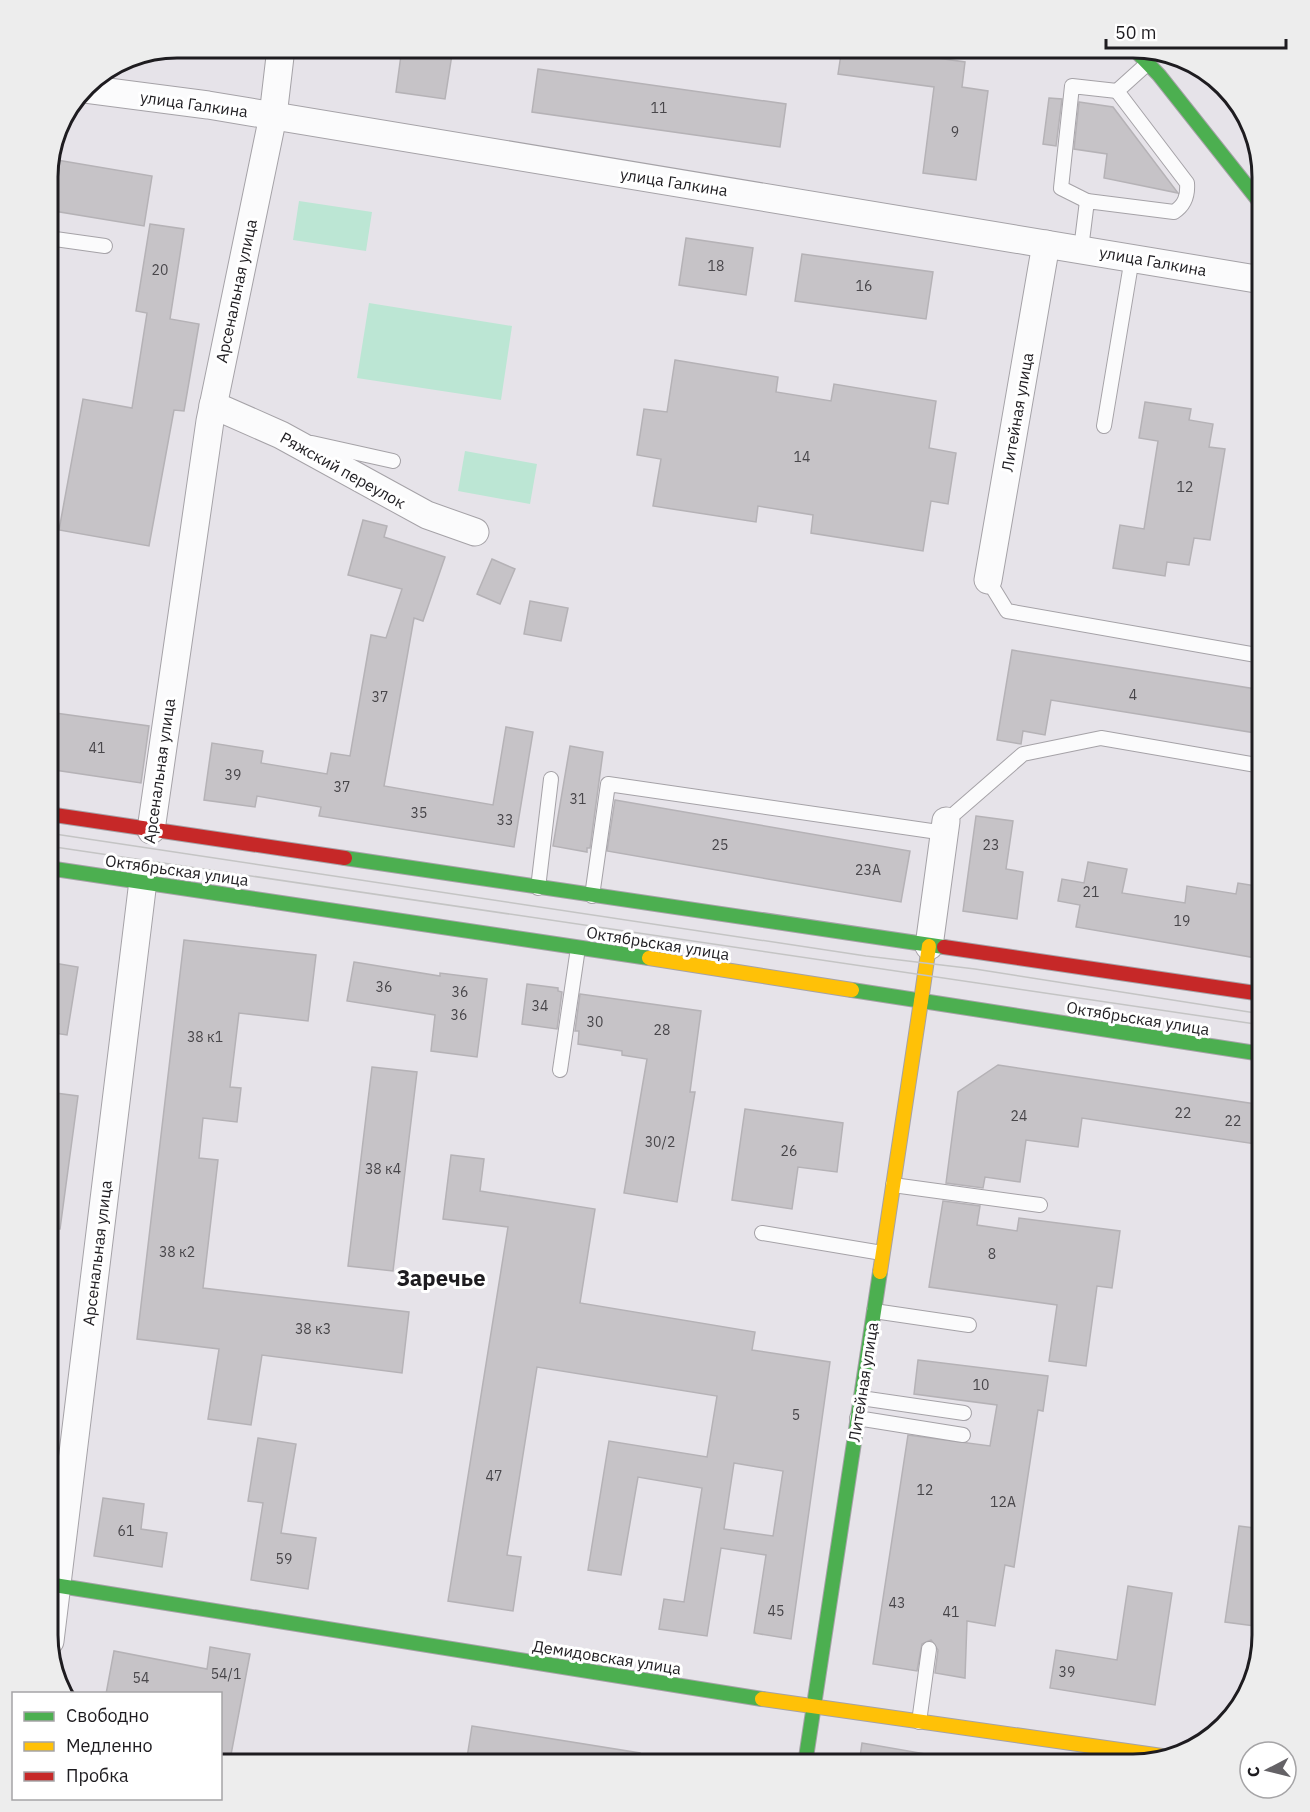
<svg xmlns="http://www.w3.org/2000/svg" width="1310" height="1812" viewBox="0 0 1310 1812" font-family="'IBM Plex Sans',sans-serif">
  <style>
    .green { fill: #bce6d4 }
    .building { fill: #c6c3c7; stroke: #b5b2b6; stroke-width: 1.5; fill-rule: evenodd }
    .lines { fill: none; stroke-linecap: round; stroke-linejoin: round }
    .lane-casing { stroke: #a5a2a7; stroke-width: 16 }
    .street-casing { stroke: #a5a2a7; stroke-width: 29 }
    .fast-casing { stroke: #a5a2a7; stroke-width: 16 }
    .slow-casing { stroke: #a5a2a7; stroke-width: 16 }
    .jam-casing { stroke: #a5a2a7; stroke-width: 16 }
    .lane { stroke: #fbfbfc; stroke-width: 14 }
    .street { stroke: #fbfbfc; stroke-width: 27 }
    .fast { stroke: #4caf50; stroke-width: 14 }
    .slow { stroke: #ffc107; stroke-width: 14 }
    .jam { stroke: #c62828; stroke-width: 14 }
    .tram { stroke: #c4c4c4; stroke-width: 1.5 }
    .labels { text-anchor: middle; stroke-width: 6; stroke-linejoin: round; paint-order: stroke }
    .number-label { font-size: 14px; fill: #48464a }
    .street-label { font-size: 16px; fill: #1e1c20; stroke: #fff }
    .district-label { font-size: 22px; font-weight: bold; fill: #1e1c20; stroke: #fff }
    .rim { fill: none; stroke: #1e1c20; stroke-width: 3 }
  </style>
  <rect width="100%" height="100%" fill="#e6e3e9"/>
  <!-- green -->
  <g class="green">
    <polygon points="299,201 372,212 366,251 293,240"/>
    <polygon points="369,303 512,326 501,400 357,378"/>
    <polygon points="465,451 537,464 530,504 458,491"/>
  </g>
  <!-- building -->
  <g class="building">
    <polygon points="402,48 453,48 445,99 396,92"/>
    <polygon points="842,48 932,48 931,57 965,62 962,87 988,91 976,180 923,173 934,87 838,74"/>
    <polygon points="538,69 786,104 780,147 532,112"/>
    <polygon points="1049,98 1062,99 1056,146 1043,144"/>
    <polygon points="1079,102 1113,107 1178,193 1104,178 1107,154 1074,149"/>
    <polygon points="51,159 152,176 144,226 48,210 48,169"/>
    <polygon points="150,224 184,229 170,319 199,324 184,411 174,410 149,546 59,530 83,399 132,408 147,313 136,311"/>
    <polygon points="686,238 753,248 746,295 679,285"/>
    <polygon points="802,254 933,272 926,319 795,301"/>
    <polygon points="675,360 778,377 776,392 831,401 834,384 936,401 929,448 956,453 948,504 931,501 923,551 811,533 813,515 758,506 756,522 653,506 661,459 637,455 644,409 667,412"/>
    <polygon points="1145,402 1191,409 1189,420 1213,424 1209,447 1225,449 1210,540 1194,538 1189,565 1167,562 1165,576 1113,568 1120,525 1144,529 1158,441 1139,438"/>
    <polygon points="363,520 387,526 384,537 445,557 423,621 414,618 384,786 493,805 506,727 533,732 514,847 319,816 321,807 257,796 255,807 204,800 212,743 263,751 261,763 327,774 331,753 350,756 371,635 386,638 402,589 348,575"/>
    <polygon points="492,559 515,569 500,604 477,594"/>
    <polygon points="530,601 568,608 561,641 524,634"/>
    <polygon points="1012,650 1262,690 1262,734 1051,700 1045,735 1023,731 1021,744 997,740"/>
    <polygon points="48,712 149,726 141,783 48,769"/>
    <polygon points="570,746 603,752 590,848 587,848 587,852 553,846"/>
    <polygon points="615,800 910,851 901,902 607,851"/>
    <polygon points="976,816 1013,821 1006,869 1023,872 1017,919 963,911"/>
    <polygon points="1088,862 1127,869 1122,893 1185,903 1187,886 1236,894 1238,883 1262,887 1262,959 1076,927 1080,905 1058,901 1062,879 1084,883"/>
    <polygon points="184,940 316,955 308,1021 239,1013 230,1087 241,1088 237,1122 203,1118 199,1158 218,1160 203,1288 409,1312 402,1373 262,1355 251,1425 208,1419 219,1349 137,1339"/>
    <polygon points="48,962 78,967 67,1035 48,1032"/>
    <polygon points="354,962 440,976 440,973 487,979 477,1057 431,1051 435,1015 347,1001"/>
    <polygon points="527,984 558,988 558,991 562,992 557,1029 522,1024"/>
    <polygon points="580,994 701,1011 690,1092 695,1092 677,1202 624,1193 647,1059 622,1055 622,1051 578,1044 579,1031 575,1031"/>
    <polygon points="998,1065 1262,1105 1262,1145 1082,1118 1078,1147 1026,1140 1020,1182 985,1177 983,1188 946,1183 958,1092"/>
    <polygon points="372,1067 417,1072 393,1271 348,1266"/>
    <polygon points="48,1092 78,1096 60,1229 48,1228"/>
    <polygon points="745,1109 843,1123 837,1172 798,1167 792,1209 732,1200"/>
    <path d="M 451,1155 L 484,1159 L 480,1191 L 595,1209 L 580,1303 L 755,1332 L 752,1350 L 830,1362 L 791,1639 L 754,1633 L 766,1555 L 721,1548 L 707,1636 L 659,1629 L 664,1599 L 684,1602 L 702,1488 L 638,1477 L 621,1575 L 588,1570 L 609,1441 L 707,1457 L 717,1396 L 537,1367 L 507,1555 L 521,1557 L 513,1611 L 448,1601 L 508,1227 L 443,1219 ZM 734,1463 L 783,1471 L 773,1536 L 724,1529 Z"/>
    <polygon points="943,1201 980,1206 977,1225 1017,1231 1019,1218 1120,1231 1112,1288 1097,1286 1086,1366 1049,1361 1057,1305 929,1287"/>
    <polygon points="918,1360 1048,1376 1043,1411 1038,1410 1014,1567 1005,1565 995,1626 967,1621 965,1678 935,1673 938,1650 931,1640 922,1644 917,1671 873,1664 908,1435 990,1446 997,1405 914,1394"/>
    <polygon points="258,1438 296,1444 281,1533 316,1538 308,1589 251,1580 263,1503 248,1501"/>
    <polygon points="103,1498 144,1504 141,1529 167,1533 162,1567 94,1556"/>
    <polygon points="1239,1526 1262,1529 1262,1627 1225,1622"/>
    <polygon points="1128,1586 1172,1593 1155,1705 1050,1688 1056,1650 1117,1660"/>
    <polygon points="210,1647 250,1654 230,1760 220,1759 220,1694 106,1694 114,1651 207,1669"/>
    <polygon points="472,1726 640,1753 639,1764 466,1764"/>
    <polygon points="862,1743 926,1754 925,1764 859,1764"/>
  </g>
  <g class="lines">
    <defs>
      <g id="lane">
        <polyline points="1087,201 1061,188 1072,86 1117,91"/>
        <polyline points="48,238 105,246"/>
        <path d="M 1081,249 L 1087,201 L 1174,212 C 1185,205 1188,196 1187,183 L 1117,91 L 1148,63"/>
        <polyline points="1104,426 1132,258"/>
        <polyline points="312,443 393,461"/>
        <polyline points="988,580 1007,611 1262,656"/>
        <polyline points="946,821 1023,754 1101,738 1262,766"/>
        <polyline points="538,888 551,779"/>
        <polyline points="592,896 608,784 945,833"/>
        <polyline points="560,1070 578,948"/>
        <polyline points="893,1185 1040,1205"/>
        <polyline points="762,1233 882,1253"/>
        <polyline points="874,1311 969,1325"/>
        <polyline points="861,1398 964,1413"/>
        <polyline points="857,1418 963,1435"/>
        <polyline points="919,1722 929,1649"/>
      </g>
      <g id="street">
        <polyline points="85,89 208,105 1262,280"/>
        <polyline points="213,405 281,435 427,515 475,532"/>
        <polyline points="988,580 1046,244"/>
        <polyline points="151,830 210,421 273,116 281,48"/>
        <polyline points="929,946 946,821"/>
        <polyline points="50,1641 143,881"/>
      </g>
      <g id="fast">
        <polyline points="1133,48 1159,75 1262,205"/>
        <polyline points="345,858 944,947"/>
        <polyline points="48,868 649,958"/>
        <polyline points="852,990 1262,1054"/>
        <polyline points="48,1584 762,1699"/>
        <polyline points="805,1764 880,1272"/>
      </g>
      <g id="slow">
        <polyline points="649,958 852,990"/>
        <polyline points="921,1001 929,946"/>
        <polyline points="880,1272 921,1001"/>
        <polyline points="762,1699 1162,1756"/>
      </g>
      <g id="jam">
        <polyline points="48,814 345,858"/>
        <polyline points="944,947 1262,994"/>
      </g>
    </defs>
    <!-- lane casing -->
    <use href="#lane" class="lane-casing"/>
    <!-- street casing -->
    <use href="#street" class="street-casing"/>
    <!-- fast casing -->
    <use href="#fast" class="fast-casing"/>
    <!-- slow casing -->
    <use href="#slow" class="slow-casing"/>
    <!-- jam casing -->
    <use href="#jam" class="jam-casing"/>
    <!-- lane -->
    <use href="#lane" class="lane"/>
    <!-- street -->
    <use href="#street" class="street"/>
    <!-- fast -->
    <use href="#fast" class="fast"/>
    <!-- slow -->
    <use href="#slow" class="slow"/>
    <!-- jam -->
    <use href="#jam" class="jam"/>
    <!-- tram -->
    <g class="tram">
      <polyline points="48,833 866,956 975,969 1262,1014"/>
      <polyline points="48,846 1262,1025"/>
    </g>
  </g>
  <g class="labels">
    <!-- number labels -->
    <g class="number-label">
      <text x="659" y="113">11</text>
      <text x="955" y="137">9</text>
      <text x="716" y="271">18</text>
      <text x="160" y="275">20</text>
      <text x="864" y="291">16</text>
      <text x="802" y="462">14</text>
      <text x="1185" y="492">12</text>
      <text x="1133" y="700">4</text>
      <text x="380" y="702">37</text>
      <text x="97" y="753">41</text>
      <text x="233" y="780">39</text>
      <text x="342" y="792">37</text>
      <text x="578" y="804">31</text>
      <text x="419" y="818">35</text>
      <text x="505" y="825">33</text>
      <text x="720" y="850">25</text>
      <text x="991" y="850">23</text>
      <text x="868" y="875">23А</text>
      <text x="1091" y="897">21</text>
      <text x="1182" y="926">19</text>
      <text x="384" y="992">36</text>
      <text x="460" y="997">36</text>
      <text x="540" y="1011">34</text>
      <text x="459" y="1020">36</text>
      <text x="595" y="1027">30</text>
      <text x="662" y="1035">28</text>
      <text x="205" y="1042">38 к1</text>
      <text x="1183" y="1118">22</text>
      <text x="1019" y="1121">24</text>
      <text x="1233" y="1126">22</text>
      <text x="660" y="1147">30/2</text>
      <text x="789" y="1156">26</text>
      <text x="383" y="1174">38 к4</text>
      <text x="177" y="1257">38 к2</text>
      <text x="992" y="1259">8</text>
      <text x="313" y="1334">38 к3</text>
      <text x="981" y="1390">10</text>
      <text x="796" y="1420">5</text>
      <text x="494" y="1481">47</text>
      <text x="925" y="1495">12</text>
      <text x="1003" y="1507">12А</text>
      <text x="126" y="1536">61</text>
      <text x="284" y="1564">59</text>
      <text x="897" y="1608">43</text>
      <text x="776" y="1616">45</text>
      <text x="951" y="1617">41</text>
      <text x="1067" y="1677">39</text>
      <text x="226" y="1679">54/1</text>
      <text x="141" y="1683">54</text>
    </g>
    <!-- street labels -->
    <g class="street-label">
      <text transform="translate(194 104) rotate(8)" y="6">улица Галкина</text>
      <text transform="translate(674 182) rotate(9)" y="6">улица Галкина</text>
      <text transform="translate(1153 261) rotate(10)" y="6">улица Галкина</text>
      <text transform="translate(236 291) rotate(-78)" y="6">Арсенальная улица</text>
      <text transform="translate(1017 412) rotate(-80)" y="6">Литейная улица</text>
      <text transform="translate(343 470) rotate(29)" y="6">Ряжский переулок</text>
      <text transform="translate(159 771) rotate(-82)" y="6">Арсенальная улица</text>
      <text transform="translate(177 870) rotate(8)" y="6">Октябрьская улица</text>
      <text transform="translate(658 943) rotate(9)" y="6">Октябрьская улица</text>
      <text transform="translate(1138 1018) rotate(9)" y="6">Октябрьская улица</text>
      <text transform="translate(97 1253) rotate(-83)" y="6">Арсенальная улица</text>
      <text transform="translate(863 1382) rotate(-81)" y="6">Литейная улица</text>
      <text transform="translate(607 1657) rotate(9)" y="6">Демидовская улица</text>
    </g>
    <!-- district labels -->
    <g class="district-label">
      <text x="441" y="1286">Заречье</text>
    </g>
  </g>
  <!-- crop -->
  <path d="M0 0H1310V1812H0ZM177 58H1133A119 119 0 0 1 1252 177V1635A119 119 0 0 1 1133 1754H177A119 119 0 0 1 58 1635V177A119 119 0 0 1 177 58Z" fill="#ededed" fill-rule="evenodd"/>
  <path class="rim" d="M177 58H1133A119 119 0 0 1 1252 177V1635A119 119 0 0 1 1133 1754H177A119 119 0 0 1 58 1635V177A119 119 0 0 1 177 58Z"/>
  <!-- legend -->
  <rect x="12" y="1692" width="210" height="108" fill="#ffffff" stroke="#a5a4a6" stroke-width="1.5"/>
  <rect x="24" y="1712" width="30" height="9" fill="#4caf50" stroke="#a5a4a6" stroke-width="1.5"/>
  <text x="66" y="1722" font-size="18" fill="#1e1c20">Свободно</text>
  <rect x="24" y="1742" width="30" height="9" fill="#ffc107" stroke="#a5a4a6" stroke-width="1.5"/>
  <text x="66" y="1752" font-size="18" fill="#1e1c20">Медленно</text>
  <rect x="24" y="1772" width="30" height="9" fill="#c62828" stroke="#a5a4a6" stroke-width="1.5"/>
  <text x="66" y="1782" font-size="18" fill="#1e1c20">Пробка</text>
  <!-- north arrow -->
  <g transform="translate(1268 1770) rotate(263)"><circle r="28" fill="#ffffff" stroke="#a5a4a6" stroke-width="1.5"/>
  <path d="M0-4.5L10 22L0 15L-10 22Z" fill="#646266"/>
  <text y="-9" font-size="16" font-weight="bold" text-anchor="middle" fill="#1e1c20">С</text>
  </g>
  <!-- scale -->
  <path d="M1106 39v9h180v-9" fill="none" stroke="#1e1c20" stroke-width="3"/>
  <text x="1115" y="39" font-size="18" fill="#1e1c20" stroke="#ffffff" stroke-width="4.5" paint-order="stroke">50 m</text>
</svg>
